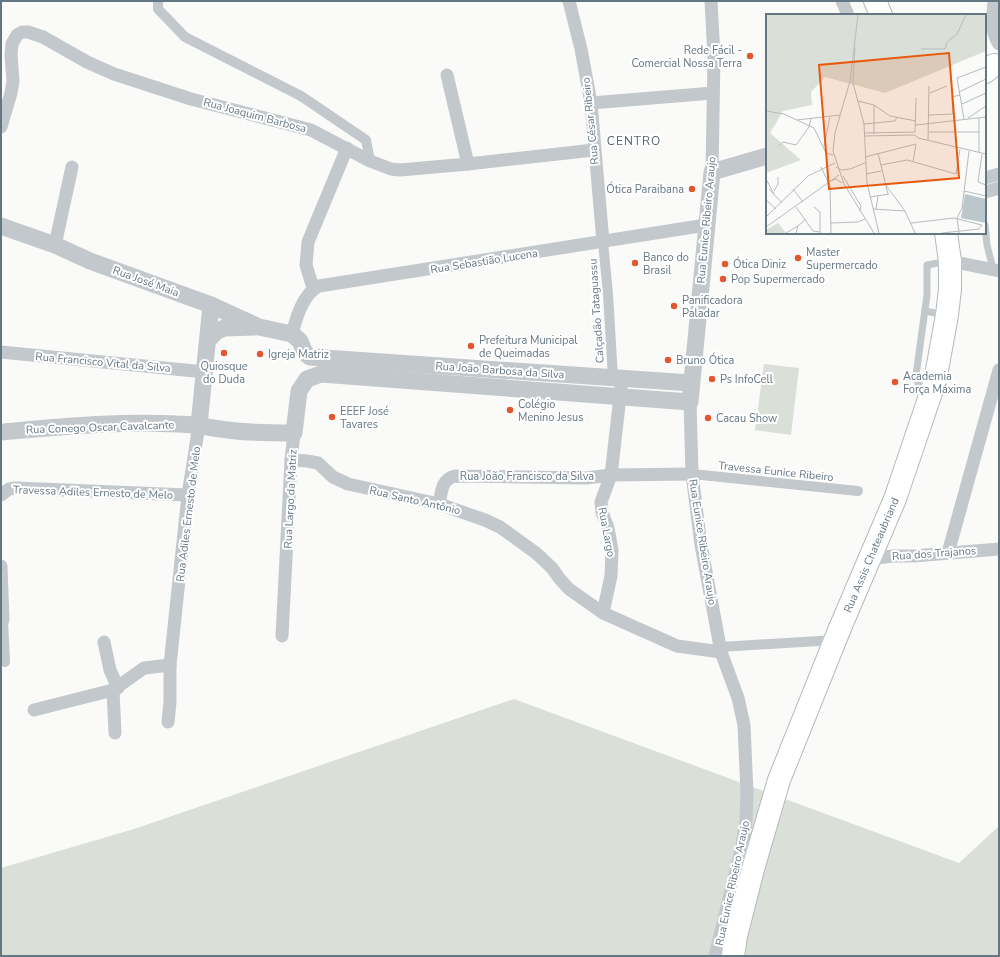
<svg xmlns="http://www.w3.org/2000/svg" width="1000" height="957" viewBox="0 0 1000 957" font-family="'Nunito Sans',sans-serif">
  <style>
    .green { fill: #dadfd7 }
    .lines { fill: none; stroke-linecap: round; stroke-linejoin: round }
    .trunk-casing { stroke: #b4b9bd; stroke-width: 24 }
    .service { stroke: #c3c8cc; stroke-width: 7 }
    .pedestrian { stroke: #c3c8cc; stroke-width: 10 }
    .minor { stroke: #c3c8cc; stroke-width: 13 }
    .tertiary { stroke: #c3c8cc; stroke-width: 17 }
    .trunk { stroke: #fff; stroke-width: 22 }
    .poi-dot { fill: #e4572e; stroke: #fff; stroke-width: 1.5 }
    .labels { text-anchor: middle; stroke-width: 4; stroke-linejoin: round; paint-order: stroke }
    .poi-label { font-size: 11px; fill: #657683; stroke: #fff; text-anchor: start }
    .street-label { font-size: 11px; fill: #657683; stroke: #fff }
    .neighbourhood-label { font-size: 12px; letter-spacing: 1px; fill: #57646e; stroke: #fff }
    .inset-road { fill: none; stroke: #b5bdc2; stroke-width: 1 }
    .view { fill: #e8590c; fill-opacity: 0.15; stroke: #e8590c; stroke-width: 2 }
    .inset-edge { fill: none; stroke: #657683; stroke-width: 2 }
  </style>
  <rect width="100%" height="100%" fill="#fafaf8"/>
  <!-- green -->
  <g class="green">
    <polygon points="764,364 799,368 791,435 755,430"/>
    <polygon points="514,699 959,863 999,826 999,956 1,956 1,868 134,829"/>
  </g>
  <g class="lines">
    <defs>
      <g id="trunk">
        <polyline points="875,1 881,15"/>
        <polyline points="985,72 994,65"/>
        <polyline points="733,956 736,936 753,869 779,780 840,628 895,499 935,381 947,315 950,289 950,261 946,233"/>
      </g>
    </defs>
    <!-- trunk casing -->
    <use href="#trunk" class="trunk-casing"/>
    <!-- service -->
    <g class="service">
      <polyline points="985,225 987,245 993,269"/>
      <polyline points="925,311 945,315"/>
      <polyline points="922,401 916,375 927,295 927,265 949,261"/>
    </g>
    <!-- pedestrian -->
    <g class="pedestrian">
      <polyline points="158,1 158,9 185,37 301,96 366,140 370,161"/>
      <polyline points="603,242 608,294 613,378"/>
      <polyline points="692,474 858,491"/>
      <polyline points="3,620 5,662"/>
      <polyline points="721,647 835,640"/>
    </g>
    <!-- minor -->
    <g class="minor">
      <polyline points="569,1 581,49 591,103 603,242"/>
      <polyline points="711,1 714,57 712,172"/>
      <polyline points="842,1 848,15"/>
      <path d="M 994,1 C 993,15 990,32 999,44"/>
      <polyline points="447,75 468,164"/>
      <polyline points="591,103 713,93"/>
      <polyline points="1,127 11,93 13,81 11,55 12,44 17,35 22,32 28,32 43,37 87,62 114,74 191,99 311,130 370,161 391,169 400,170 468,164 594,150"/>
      <polyline points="985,178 999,174"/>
      <polyline points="985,192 999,188"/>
      <polyline points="55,245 72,167"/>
      <polyline points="950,261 999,271"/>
      <polyline points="313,288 306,265 308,242 347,148"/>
      <path d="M 292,334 C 296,319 303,293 319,286 L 706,225"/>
      <polyline points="1,352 205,372"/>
      <polyline points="690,402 692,474 701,545 721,652 738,698 744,725 747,793 746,821 742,846 715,956"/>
      <polyline points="291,460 307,461 318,463 333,477 348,484 439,504 485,520 500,527 536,553 552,568 559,578 569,589 603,613 677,646 721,652"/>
      <polyline points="1,495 9,489 15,488 188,495"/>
      <path d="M 439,504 C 442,491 441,480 455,476 L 586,478 L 611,475 L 692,474"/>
      <polyline points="948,553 999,370"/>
      <polyline points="869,559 893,556 914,556 999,549"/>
      <polyline points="1,566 3,620 1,620"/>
      <polyline points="603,613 611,576 612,550 608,528 602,512 601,502 611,475 621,388"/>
      <polyline points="282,636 291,460 294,433"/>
      <polyline points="104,642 110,670 118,688"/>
      <polyline points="113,690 115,733"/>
      <polyline points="34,710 113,690 144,668 170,665"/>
      <polyline points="168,722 170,702 170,665 188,495 199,425"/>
    </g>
    <!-- tertiary -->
    <g class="tertiary">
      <polyline points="1,226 55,245 90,261 211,305 259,327 292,334 300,341 305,353 310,357 691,383"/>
      <polyline points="208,340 216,332 224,328 255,327"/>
      <polyline points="199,425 211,305"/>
      <path d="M 1,432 C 59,427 118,421 177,424 C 194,424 210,428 228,430 C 250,433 272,433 294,433 L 299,391 L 307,379 L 321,374 L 690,402 L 712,172 L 767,156"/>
    </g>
    <!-- trunk -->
    <use href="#trunk" class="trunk"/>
  </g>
  <!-- markers -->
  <g class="poi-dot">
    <circle cx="750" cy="56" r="4"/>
    <circle cx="692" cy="189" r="4"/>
    <circle cx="798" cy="258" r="4"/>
    <circle cx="635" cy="263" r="4"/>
    <circle cx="725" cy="264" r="4"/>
    <circle cx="723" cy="279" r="4"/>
    <circle cx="674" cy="306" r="4"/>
    <circle cx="471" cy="346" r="4"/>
    <circle cx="224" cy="353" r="4"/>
    <circle cx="260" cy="354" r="4"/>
    <circle cx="668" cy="360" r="4"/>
    <circle cx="712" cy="379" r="4"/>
    <circle cx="895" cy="382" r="4"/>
    <circle cx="510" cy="410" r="4"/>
    <circle cx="332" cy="417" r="4"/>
    <circle cx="708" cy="418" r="4"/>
  </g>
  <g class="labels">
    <!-- poi labels -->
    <g class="poi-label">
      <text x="742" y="54" text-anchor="end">Rede Fácil -<tspan x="742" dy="13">Comercial Nossa Terra</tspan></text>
      <text x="684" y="193" text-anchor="end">Ótica Paraibana</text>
      <text x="806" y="256">Master<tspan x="806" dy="13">Supermercado</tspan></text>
      <text x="643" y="261">Banco do<tspan x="643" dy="13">Brasil</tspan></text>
      <text x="733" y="268">Ótica Diniz</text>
      <text x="731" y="283">Pop Supermercado</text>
      <text x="682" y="304">Panificadora<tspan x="682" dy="13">Paladar</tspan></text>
      <text x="479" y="344">Prefeitura Municipal<tspan x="479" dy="13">de Queimadas</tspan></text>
      <text x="268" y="358">Igreja Matriz</text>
      <text x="676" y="364">Bruno Ótica</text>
      <text x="224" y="370" text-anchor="middle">Quiosque<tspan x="224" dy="13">do Duda</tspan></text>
      <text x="903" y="380">Academia<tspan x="903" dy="13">Força Máxima</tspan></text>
      <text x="720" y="383">Ps InfoCell</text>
      <text x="518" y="408">Colégio<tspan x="518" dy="13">Menino Jesus</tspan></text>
      <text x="340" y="415">EEEF José<tspan x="340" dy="13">Tavares</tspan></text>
      <text x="716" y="422">Cacau Show</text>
    </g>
    <!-- street labels -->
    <g class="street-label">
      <text transform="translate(255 115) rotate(15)" y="4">Rua Joaquim Barbosa</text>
      <text transform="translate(590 121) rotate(-96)" y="4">Rua César Ribeiro</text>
      <text transform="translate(706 220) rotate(-85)" y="4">Rua Eunice Ribeiro Araujo</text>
      <text transform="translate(484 261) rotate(-9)" y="4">Rua Sebastião Lucena</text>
      <text transform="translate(146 281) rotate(20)" y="4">Rua José Maia</text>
      <text transform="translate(596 311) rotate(-94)" y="4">Calçadão Tataguassu</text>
      <text transform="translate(103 362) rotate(5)" y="4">Rua Francisco Vital da Silva</text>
      <text transform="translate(500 370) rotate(4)" y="4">Rua João Barbosa da Silva</text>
      <text transform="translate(100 427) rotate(-2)" y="4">Rua Conego Oscar Cavalcante</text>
      <text transform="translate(776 471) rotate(6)" y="4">Travessa Eunice Ribeiro</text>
      <text x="527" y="480">Rua João Francisco da Silva</text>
      <text transform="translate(93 492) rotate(2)" y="4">Travessa Adiles Ernesto de Melo</text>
      <text transform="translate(290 499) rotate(-87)" y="4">Rua Largo da Matriz</text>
      <text transform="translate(415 500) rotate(13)" y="4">Rua Santo Antônio</text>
      <text transform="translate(188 514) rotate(-83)" y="4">Rua Adiles Ernesto de Melo</text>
      <text transform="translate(607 532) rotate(79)" y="4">Rua Largo</text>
      <text transform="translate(703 542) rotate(81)" y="4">Rua Eunice Ribeiro Araujo</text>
      <text transform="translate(934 553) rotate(-4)" y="4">Rua dos Trajanos</text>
      <text transform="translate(871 555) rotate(-67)" y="4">Rua Assis Chateaubriand</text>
      <text transform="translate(732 883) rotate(-78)" y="4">Rua Eunice Ribeiro Araujo</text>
    </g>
    <!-- neighbourhood labels -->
    <g class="neighbourhood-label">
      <text x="634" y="145">CENTRO</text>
    </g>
  </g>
  <!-- overview -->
  <g transform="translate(766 14)">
    <rect width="220" height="220" fill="#fafaf8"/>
    <path d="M 0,1 L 220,1 L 220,37 L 119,79 L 59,63 L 45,78 L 46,91 L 17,97 L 4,119 L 35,146 L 0,159 ZM 12,209 L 20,219 L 0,219 L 0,216 Z" fill="#dadfd7"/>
    <path d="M 199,180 L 220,185 L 220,209 L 195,204 Z" fill="#bbc7cb"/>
    <path class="inset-road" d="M 92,1 L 84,67 L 69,119 L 67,137 L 78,170 L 108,219M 89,33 L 87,69 L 98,110 L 101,169 L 113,219M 155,35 L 179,35 L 181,28 L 191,20 L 200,1M 193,78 L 220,65M 164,79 L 181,72M 92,87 L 108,91 L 124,102 L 150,107M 196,90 L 220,79M 108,91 L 108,120M 0,97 L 18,100 L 48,114 L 60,139 L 67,141M 163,101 L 187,100 L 186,83 L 194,81M 202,104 L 220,92M 198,105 L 191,64 L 220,53M 31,106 L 74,101M 98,110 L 129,107 L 131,103M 150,111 L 220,103M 163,118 L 213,118M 99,119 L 149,118 L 150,84M 99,122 L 149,121 L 152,124M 152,124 L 220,140M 162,126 L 163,72M 13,132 L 17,128 L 30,131 L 43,113 L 45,105M 58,132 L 64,103M 112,139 L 122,180M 213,139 L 213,104M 216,140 L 212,168 L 220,171M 99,143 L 150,130M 147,148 L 150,130M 115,151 L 141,146 L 190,160 L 194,135M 55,153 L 64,172 L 65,219M 70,153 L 75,156 L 84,155M 84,155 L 99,149M 100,160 L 115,157M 77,162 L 95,192 L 94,197M 0,165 L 8,180M 64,167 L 70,165 L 76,169M 119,170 L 139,197 L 149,219M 3,175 L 16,189M 27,175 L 37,188M 8,177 L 12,170 L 12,163M 198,177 L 220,182M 104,183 L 123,180M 0,186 L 10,195M 30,193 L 47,217 L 54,218M 48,193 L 54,198 L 54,219M 107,195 L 139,197M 110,195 L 112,182M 0,203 L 42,162 L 69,149M 191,204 L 196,194 L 203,137M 191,204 L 193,219M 65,209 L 92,208 L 99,205M 145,209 L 188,204 L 216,211 L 213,215 L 176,219M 0,213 L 73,161M 20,219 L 32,212M 30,219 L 32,212 L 39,206"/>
    <path class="view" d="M 183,39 L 193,164 L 63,175 L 53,51 Z"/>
    <rect width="220" height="220" class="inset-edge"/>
  </g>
  <!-- border -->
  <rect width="1000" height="957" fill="none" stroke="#657683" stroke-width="4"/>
</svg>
